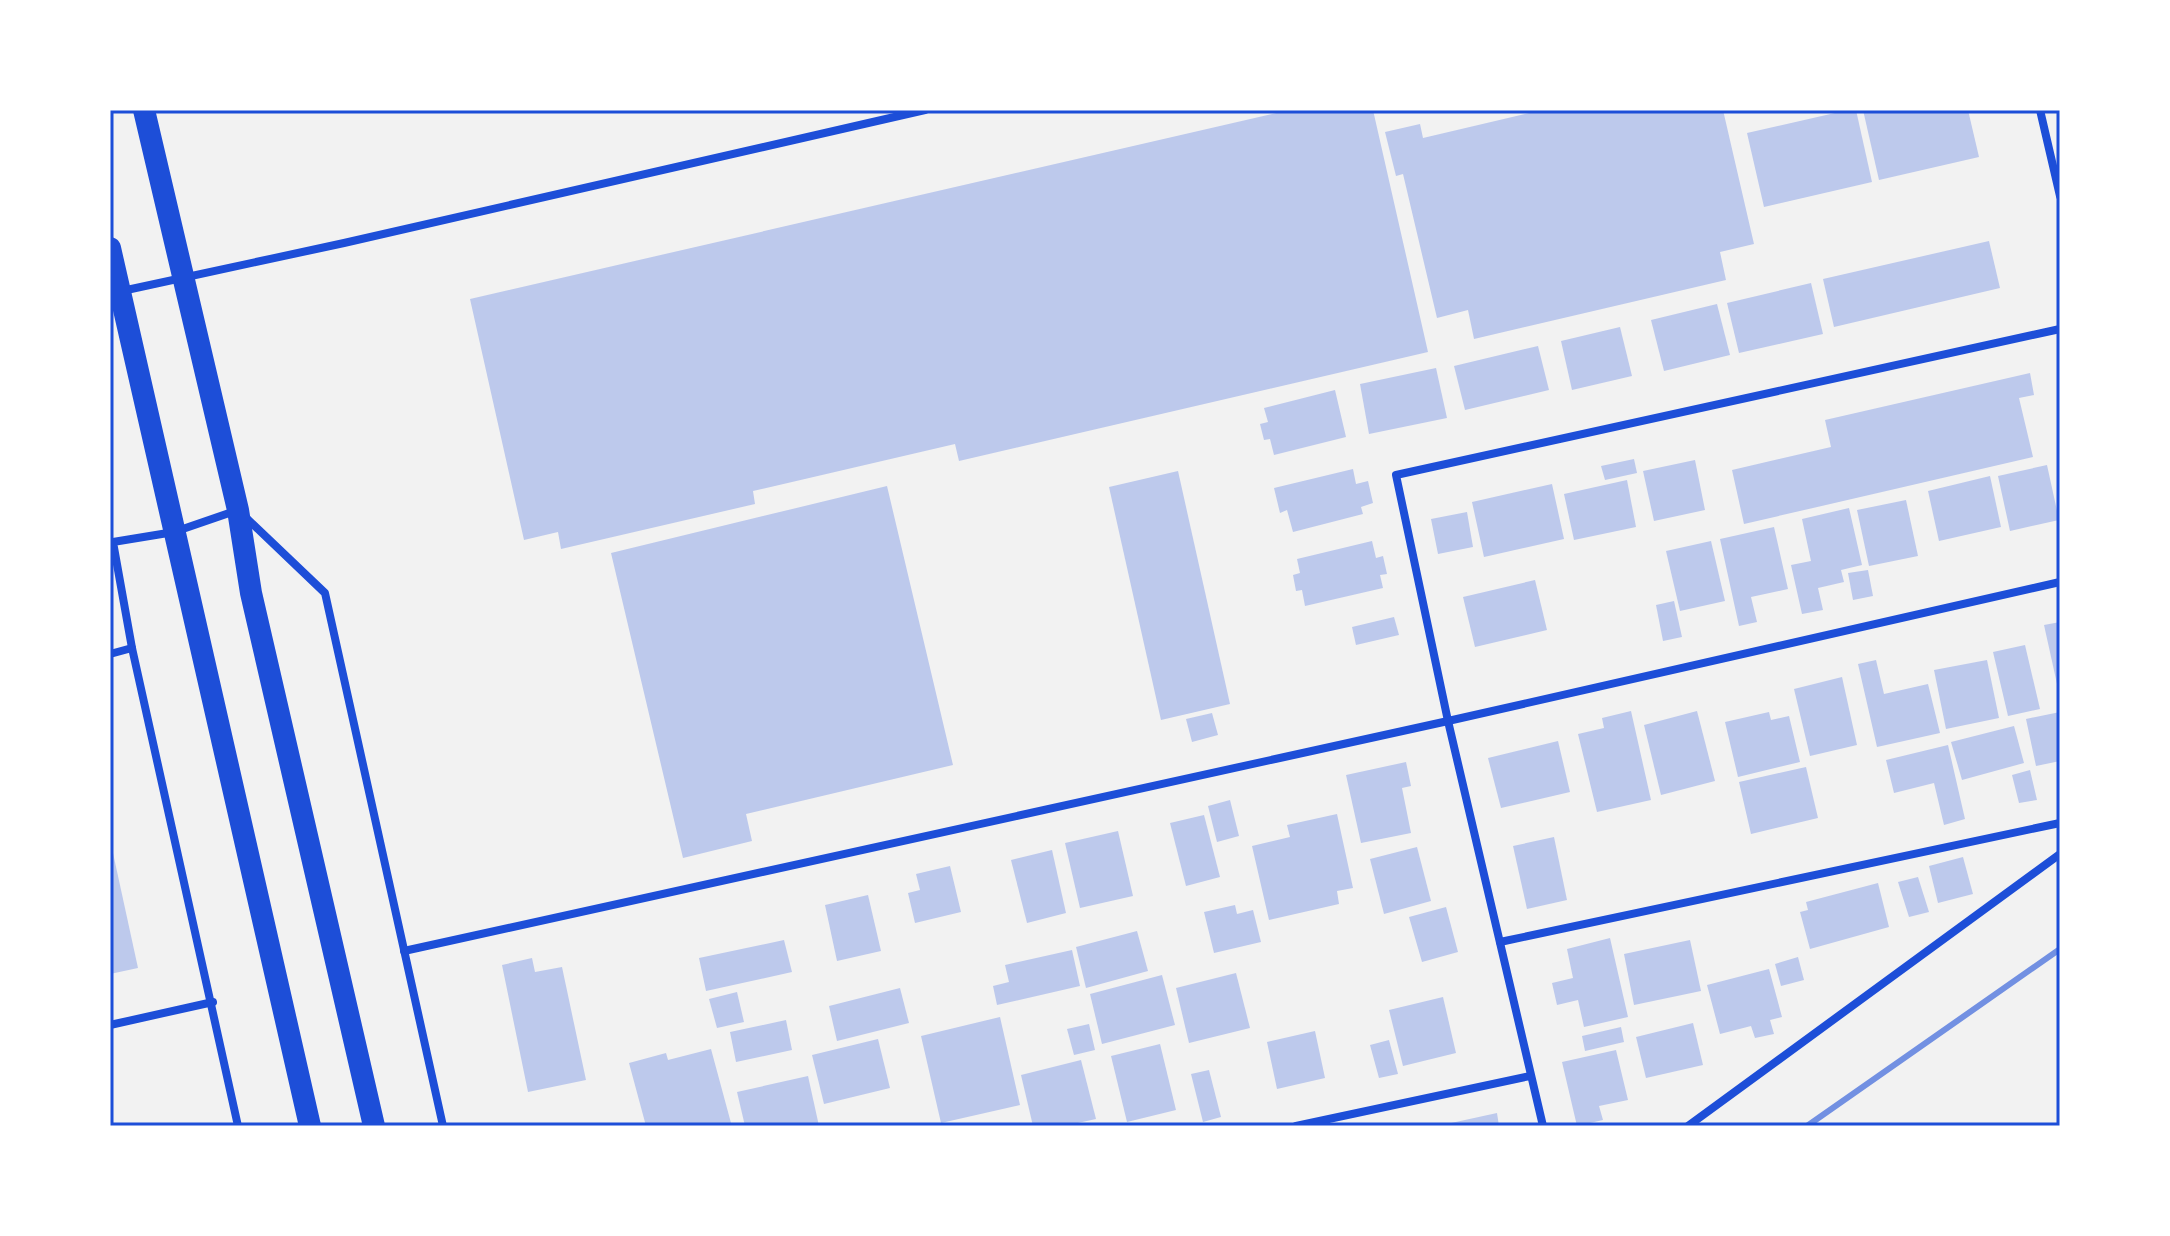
<svg xmlns="http://www.w3.org/2000/svg" width="2170" height="1236" viewBox="0 0 2170 1236" font-family="Ubuntu,sans-serif">
  <style>
    .building { fill: #bdc9ec }
    .lines { fill: none; stroke-linecap: round; stroke-linejoin: round }
    .minor { stroke: #1d4ed8; stroke-width: 8 }
    .trunk { stroke: #1d4ed8; stroke-width: 22 }
    .rail { stroke: #7290e2; stroke-width: 6 }
    .neatline { fill: none; stroke: #1d4ed8; stroke-width: 3 }
  </style>
  <rect width="100%" height="100%" fill="#f2f2f2"/>
  <!-- building -->
  <g class="building">
    <polygon points="1289,110 1373,110 1428,352 959,461 955,444 753,491 755,504 561,549 558,532 524,540 470,299"/>
    <polygon points="1542,110 1723,110 1754,244 1720,252 1726,280 1474,339 1468,310 1437,318 1403,174 1396,176 1385,132 1420,124 1423,138"/>
    <polygon points="1848,110 1856,110 1872,182 1764,207 1747,133"/>
    <polygon points="1863,110 1968,110 1979,157 1879,180"/>
    <polygon points="1989,241 2000,288 1834,327 1823,279"/>
    <polygon points="1811,283 1823,334 1739,353 1727,303"/>
    <polygon points="1717,304 1730,355 1664,371 1651,320"/>
    <polygon points="1620,327 1632,376 1572,390 1561,341"/>
    <polygon points="1538,346 1549,390 1465,410 1454,366"/>
    <polygon points="1436,368 1447,418 1369,434 1360,384"/>
    <polygon points="2030,373 2034,395 2019,398 2033,457 1744,524 1732,470 1831,447 1825,420"/>
    <polygon points="1335,390 1346,437 1274,455 1270,439 1264,440 1260,424 1268,422 1264,408"/>
    <polygon points="1634,459 1637,473 1605,480 1601,466"/>
    <polygon points="1695,460 1705,510 1654,521 1643,471"/>
    <polygon points="2047,465 2059,520 2010,531 1998,476"/>
    <polygon points="1353,469 1356,484 1368,481 1373,503 1361,507 1363,514 1293,532 1287,510 1280,513 1274,488"/>
    <polygon points="1178,471 1230,704 1161,720 1109,487"/>
    <polygon points="1990,476 2001,527 1939,541 1928,491"/>
    <polygon points="1627,480 1636,527 1574,540 1564,494"/>
    <polygon points="1552,484 1564,539 1484,557 1472,502"/>
    <polygon points="887,486 953,765 746,814 752,841 683,858 611,553"/>
    <polygon points="1906,500 1918,556 1869,566 1857,510"/>
    <polygon points="1849,508 1862,565 1841,570 1844,582 1818,588 1823,610 1802,614 1791,565 1811,561 1802,519"/>
    <polygon points="1467,512 1473,547 1438,554 1431,519"/>
    <polygon points="1774,527 1788,589 1751,597 1757,622 1739,626 1720,539"/>
    <polygon points="1372,541 1376,558 1383,556 1387,574 1380,575 1383,588 1305,606 1302,590 1296,591 1293,575 1300,573 1297,559"/>
    <polygon points="1711,541 1725,601 1680,611 1666,551"/>
    <polygon points="1868,570 1873,596 1853,600 1848,573"/>
    <polygon points="1535,580 1547,630 1475,647 1463,597"/>
    <polygon points="1674,601 1682,637 1663,641 1656,605"/>
    <polygon points="1394,617 1399,635 1356,645 1352,627"/>
    <polygon points="2060,622 2060,693 2059,693 2044,625"/>
    <polygon points="2025,645 2040,709 2008,716 1993,652"/>
    <polygon points="1876,660 1884,694 1928,684 1940,733 1877,747 1858,664"/>
    <polygon points="1987,660 1999,718 1946,729 1934,670"/>
    <polygon points="1842,677 1857,745 1810,756 1794,689"/>
    <polygon points="1631,711 1651,800 1597,812 1578,734 1604,728 1602,718"/>
    <polygon points="1697,711 1715,781 1661,795 1644,725"/>
    <polygon points="1769,712 1771,720 1789,716 1800,762 1738,777 1725,722"/>
    <polygon points="2060,712 2060,761 2036,766 2026,719"/>
    <polygon points="1212,713 1218,735 1192,742 1186,719"/>
    <polygon points="2014,726 2024,763 1962,780 1951,742"/>
    <polygon points="1558,741 1570,792 1501,808 1488,758"/>
    <polygon points="1948,745 1965,819 1944,825 1934,783 1894,793 1886,760"/>
    <polygon points="1406,762 1411,786 1402,788 1411,833 1361,843 1346,775"/>
    <polygon points="1806,767 1818,818 1751,834 1739,782"/>
    <polygon points="2030,770 2037,800 2019,803 2012,775"/>
    <polygon points="1230,800 1239,836 1217,842 1208,806"/>
    <polygon points="1337,814 1353,888 1337,891 1339,904 1269,920 1252,846 1290,837 1287,825"/>
    <polygon points="1204,815 1220,877 1186,886 1170,823"/>
    <polygon points="1118,831 1133,896 1080,908 1065,843"/>
    <polygon points="1554,837 1567,900 1527,909 1513,846"/>
    <polygon points="1417,847 1431,901 1384,914 1370,859"/>
    <polygon points="1052,850 1066,913 1027,923 1011,860"/>
    <polygon points="110,853 113,853 138,968 110,974"/>
    <polygon points="1963,857 1973,894 1938,903 1929,866"/>
    <polygon points="950,866 961,912 915,923 908,893 920,890 916,874"/>
    <polygon points="1918,877 1929,912 1909,917 1898,882"/>
    <polygon points="1878,883 1889,927 1810,949 1800,912 1808,910 1806,902"/>
    <polygon points="868,895 881,951 837,961 825,905"/>
    <polygon points="1235,905 1237,914 1253,910 1261,942 1214,953 1204,912"/>
    <polygon points="1446,907 1458,952 1422,962 1409,917"/>
    <polygon points="1137,931 1148,971 1086,988 1076,947"/>
    <polygon points="1610,938 1628,1017 1584,1027 1578,1000 1557,1005 1552,983 1573,978 1567,949"/>
    <polygon points="784,940 792,972 706,991 699,958"/>
    <polygon points="1690,940 1701,991 1634,1005 1624,954"/>
    <polygon points="1072,950 1080,986 997,1005 993,986 1009,982 1005,965"/>
    <polygon points="1798,957 1804,980 1781,986 1775,964"/>
    <polygon points="532,958 535,972 562,967 586,1080 528,1092 502,965"/>
    <polygon points="1769,969 1782,1017 1770,1020 1774,1034 1755,1038 1751,1026 1720,1034 1707,985"/>
    <polygon points="1236,973 1250,1028 1189,1043 1176,988"/>
    <polygon points="1162,975 1175,1025 1102,1044 1090,994"/>
    <polygon points="900,988 909,1023 837,1041 829,1006"/>
    <polygon points="737,992 744,1022 717,1028 709,999"/>
    <polygon points="1443,997 1456,1053 1403,1066 1389,1010"/>
    <polygon points="1000,1017 1020,1105 941,1123 921,1036"/>
    <polygon points="786,1020 792,1050 736,1062 730,1032"/>
    <polygon points="1693,1023 1703,1065 1646,1078 1636,1037"/>
    <polygon points="1089,1024 1095,1050 1074,1055 1067,1029"/>
    <polygon points="1621,1027 1624,1042 1585,1051 1582,1036"/>
    <polygon points="1315,1031 1325,1078 1277,1089 1267,1042"/>
    <polygon points="878,1039 890,1088 824,1104 812,1055"/>
    <polygon points="1389,1040 1398,1074 1379,1078 1370,1045"/>
    <polygon points="1160,1044 1176,1110 1127,1122 1111,1056"/>
    <polygon points="711,1049 731,1123 718,1126 646,1126 629,1063 666,1053 668,1060"/>
    <polygon points="1616,1050 1628,1100 1599,1106 1603,1120 1577,1126 1562,1062"/>
    <polygon points="1081,1060 1096,1119 1064,1126 1033,1126 1021,1075"/>
    <polygon points="1209,1070 1221,1117 1203,1122 1191,1074"/>
    <polygon points="808,1076 819,1126 745,1126 737,1092"/>
    <polygon points="1497,1113 1499,1126 1442,1126 1442,1125"/>
  </g>
  <g class="lines">
    <!-- minor -->
    <g class="minor">
      <polyline points="2040,110 2060,196"/>
      <polyline points="122,291 344,243 925,110"/>
      <polyline points="110,654 132,648"/>
      <polyline points="1500,942 2060,823"/>
      <polyline points="404,951 1448,721 2060,582"/>
      <polyline points="110,1025 213,1002"/>
      <polyline points="238,1126 132,648 113,542 174,532 238,510 325,593 443,1126"/>
      <polyline points="1296,1126 1530,1076"/>
      <polyline points="1543,1126 1448,721 1396,475 2060,329"/>
      <polyline points="1688,1126 2060,854"/>
    </g>
    <!-- trunk -->
    <g class="trunk">
      <polyline points="144,110 238,510 251,593 374,1126"/>
      <polyline points="110,248 310,1126"/>
    </g>
    <!-- rail -->
    <polyline class="rail" points="1807,1126 2060,949"/>
  </g>
  <!-- border -->
  <rect width="2170" height="1236" fill="none" stroke="#ffffff" stroke-width="224"/>
  <rect x="112" y="112" width="1946" height="1012" class="neatline"/>
</svg>
